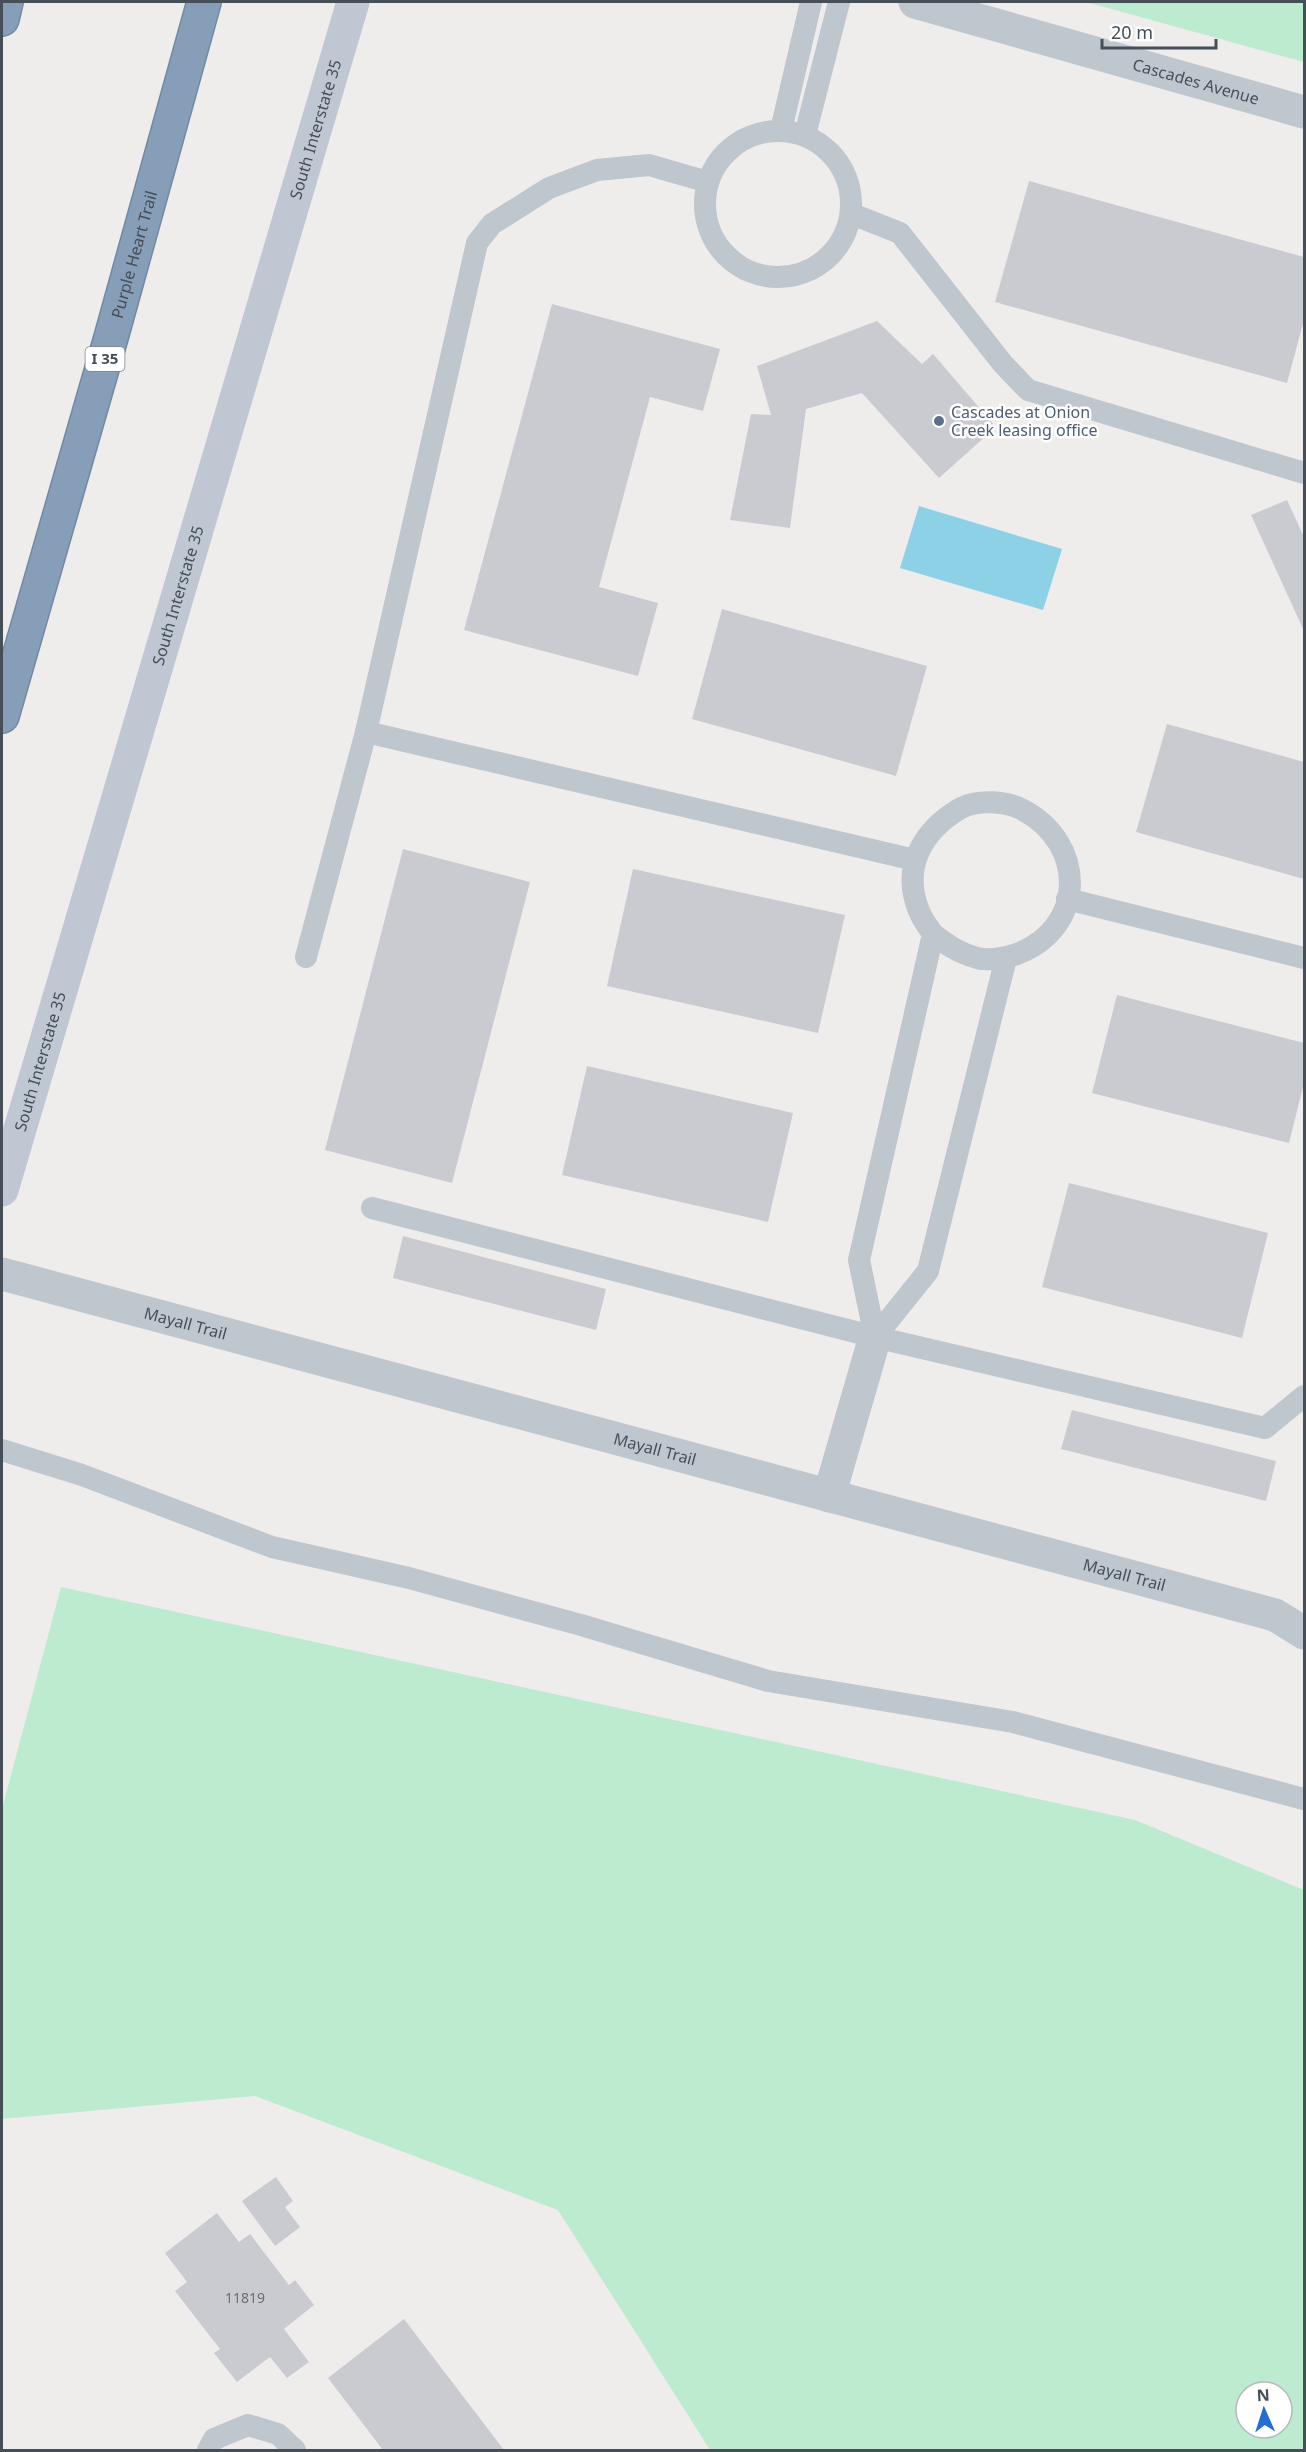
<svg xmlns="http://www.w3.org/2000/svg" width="1306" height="2452" viewBox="0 0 1306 2452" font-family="'Noto Sans',sans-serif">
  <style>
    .green { fill: #bcebcf; fill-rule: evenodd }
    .water { fill: #8cd1e5 }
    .building { fill: #cacbd1 }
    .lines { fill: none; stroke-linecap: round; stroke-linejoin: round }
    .highway-casing { stroke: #7289a4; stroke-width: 36 }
    .lane { stroke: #bec6ce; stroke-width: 22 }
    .street { stroke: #bec6ce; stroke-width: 33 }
    .secondary { stroke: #bec7d2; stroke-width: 33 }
    .highway { stroke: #879eb8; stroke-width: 33 }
    .service-dot { fill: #5c6f8a; stroke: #fff; stroke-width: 2 }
    .labels { text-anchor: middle; stroke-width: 5; stroke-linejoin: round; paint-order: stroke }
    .number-label { font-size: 14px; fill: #676e76 }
    .shield { fill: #fff; stroke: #7e848a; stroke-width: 1.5 }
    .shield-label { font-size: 15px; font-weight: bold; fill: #464f58 }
    .street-label { font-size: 16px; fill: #464f58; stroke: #fff }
    .service-label { font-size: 16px; fill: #4e5e75; stroke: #fff; text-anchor: start }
  </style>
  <rect width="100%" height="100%" fill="#efecec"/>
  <!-- green -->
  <g class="green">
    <polygon points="1086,2 1304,2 1304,62"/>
    <path d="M 61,1587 L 1135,1820 L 1304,1890 L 1304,2450 L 710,2450 L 558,2210 L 255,2096 L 2,2119 L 2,1809 ZM 1246,2392 L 1282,2392 L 1282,2428 L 1246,2428 Z"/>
  </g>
  <!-- water -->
  <polygon class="water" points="919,506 1062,549 1043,610 900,568"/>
  <!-- building -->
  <g class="building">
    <polygon points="1029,181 1304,257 1304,320 1287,383 995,302"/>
    <polygon points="552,304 720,349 703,411 650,397 599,587 658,603 638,676 464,630"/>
    <polygon points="877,321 922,364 933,354 996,427 939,478 862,393 806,409 790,528 730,520 751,414 771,415 757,366"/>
    <polygon points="1287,500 1304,537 1304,631 1251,515"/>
    <polygon points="722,609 927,666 896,776 692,719"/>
    <polygon points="1167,724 1304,762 1304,879 1136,832"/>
    <polygon points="403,849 530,882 452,1183 325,1150"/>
    <polygon points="633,869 845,915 818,1033 607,986"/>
    <polygon points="1117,995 1304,1043 1304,1083 1289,1143 1092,1093"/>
    <polygon points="587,1066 793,1113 768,1222 562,1175"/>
    <polygon points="1069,1183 1268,1233 1242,1338 1042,1287"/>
    <polygon points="403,1236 606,1289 596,1330 393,1278"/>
    <polygon points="1072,1410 1276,1461 1266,1501 1061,1449"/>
    <polygon points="276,2177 293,2201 285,2207 300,2227 275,2246 242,2201"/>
    <polygon points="217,2213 239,2242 250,2234 289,2285 295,2280 314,2305 284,2329 309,2362 287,2378 270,2357 237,2382 214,2353 220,2349 175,2291 187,2282 165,2253"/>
    <polygon points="404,2319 504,2450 383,2450 328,2378"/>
  </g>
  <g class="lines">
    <defs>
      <g id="highway">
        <polyline points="2,19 6,2"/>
        <path id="s4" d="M 2,716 L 112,334 L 204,2"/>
      </g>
    </defs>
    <!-- highway casing -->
    <use href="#highway" class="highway-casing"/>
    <!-- lane -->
    <g class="lane">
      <polyline points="781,130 811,2"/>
      <circle cx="778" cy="204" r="73"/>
      <polyline points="805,135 839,2"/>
      <polyline points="708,182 649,165 597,170 549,188 492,224 477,243 366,732 915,860"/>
      <polyline points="852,214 900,233 1003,364 1028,390 1304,473"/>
      <polyline points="1067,899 1304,958"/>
      <path d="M 933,934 C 947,945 959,953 977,958 C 989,961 1005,958 1017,954 C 1086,928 1087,844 1023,810 C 1007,801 978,799 961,808 C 923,830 901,867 919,911 C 922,919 928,927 933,934 L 859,1260 L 875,1337 L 928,1271 L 1006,958"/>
      <polyline points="306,957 366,732"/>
      <polyline points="372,1208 875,1337 1265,1428 1304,1396"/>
      <polyline points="2,1450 82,1475 272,1547 409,1578 581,1625 768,1681 1013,1722 1304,1799"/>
      <polyline points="208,2450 214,2439 248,2425 278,2434 295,2450"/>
    </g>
    <!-- street -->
    <g class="street">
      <path id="s1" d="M 915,2 L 1304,112"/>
      <path id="s2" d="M 2,1274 L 1275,1615 L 1304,1633"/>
      <polyline points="829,1496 875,1337"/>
    </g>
    <!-- secondary -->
    <path class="secondary" id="s3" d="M 2,1190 L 353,2"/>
    <!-- highway -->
    <use href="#highway" class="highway"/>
  </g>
  <!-- markers -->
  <circle class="service-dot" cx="939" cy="421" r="6"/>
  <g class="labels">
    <!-- number labels -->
    <g class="number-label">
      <text x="245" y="2303">11819</text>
    </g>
    <!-- shield labels -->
    <rect class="shield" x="85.5" y="347" width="39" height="24" rx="4.5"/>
    <g class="shield-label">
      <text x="105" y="364">I 35</text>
    </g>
    <!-- street labels -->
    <g class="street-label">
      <text dy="6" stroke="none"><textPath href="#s1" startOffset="292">Cascades Avenue</textPath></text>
      <text dy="6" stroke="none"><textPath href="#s3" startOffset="1106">South Interstate 35</textPath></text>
      <text dy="6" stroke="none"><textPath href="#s4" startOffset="480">Purple Heart Trail</textPath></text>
      <text dy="6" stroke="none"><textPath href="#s3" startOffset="620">South Interstate 35</textPath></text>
      <text dy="6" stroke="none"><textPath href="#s3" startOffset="134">South Interstate 35</textPath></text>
      <text dy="6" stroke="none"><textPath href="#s2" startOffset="190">Mayall Trail</textPath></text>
      <text dy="6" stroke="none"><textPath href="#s2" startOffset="676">Mayall Trail</textPath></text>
      <text dy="6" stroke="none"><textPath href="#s2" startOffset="1162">Mayall Trail</textPath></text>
    </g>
    <!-- service labels -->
    <g class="service-label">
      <text x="951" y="418">Cascades at Onion<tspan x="951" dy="18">Creek leasing office</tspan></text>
    </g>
  </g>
  <!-- border -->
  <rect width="1306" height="2452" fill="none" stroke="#464f58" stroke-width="6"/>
  <!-- north arrow -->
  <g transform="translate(1264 2410) rotate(357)"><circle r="28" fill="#ffffff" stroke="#b5b9bc" stroke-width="1.5"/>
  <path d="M0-4.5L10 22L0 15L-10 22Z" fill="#256dd0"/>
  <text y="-9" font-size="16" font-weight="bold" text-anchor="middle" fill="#464f58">N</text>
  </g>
  <!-- scale -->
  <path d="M1102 39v9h114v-9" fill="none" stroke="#464f58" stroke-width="3"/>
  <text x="1111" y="39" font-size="18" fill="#464f58" stroke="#ffffff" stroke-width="4.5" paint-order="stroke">20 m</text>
</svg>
